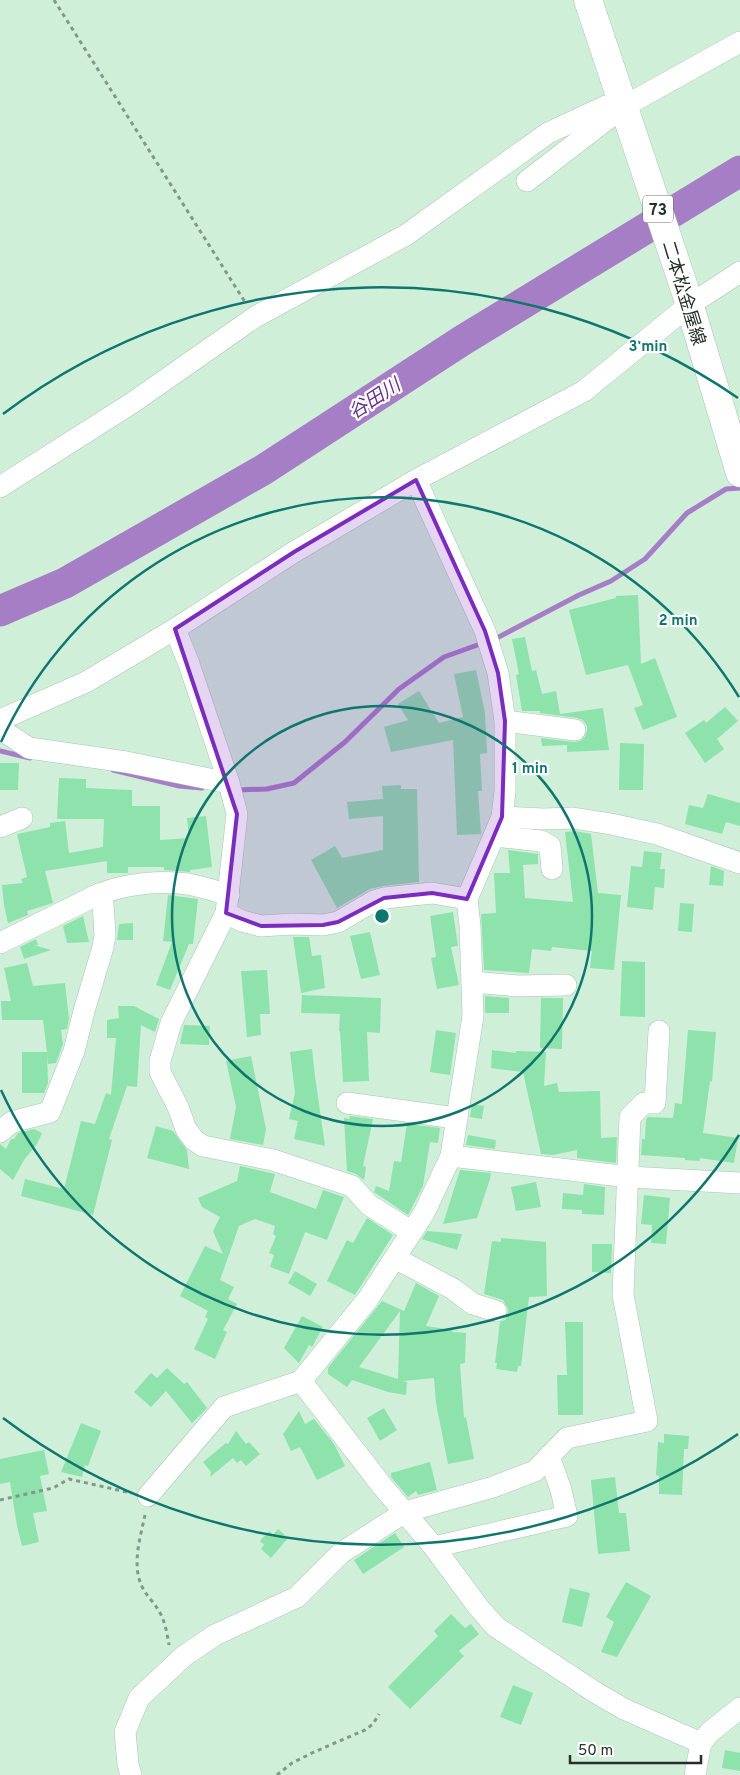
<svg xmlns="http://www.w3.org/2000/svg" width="740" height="1775" viewBox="0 0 740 1775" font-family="Overpass,'Noto Sans JP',sans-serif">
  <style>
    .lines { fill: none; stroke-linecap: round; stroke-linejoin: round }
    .stream { stroke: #a67ec6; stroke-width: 5 }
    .river { stroke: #a67ec6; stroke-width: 31 }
    .building { fill: #8ee2ab; fill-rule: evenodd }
    .street-casing { stroke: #a8c6b1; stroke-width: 22 }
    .primary-casing { stroke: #a8c6b1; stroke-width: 29 }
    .path { stroke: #829889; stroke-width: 3; stroke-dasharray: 4 4; stroke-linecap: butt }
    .street { stroke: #fff; stroke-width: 21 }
    .primary { stroke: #fff; stroke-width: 28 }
    .marked { fill: #7b2cbf; fill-opacity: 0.2; stroke: #7b2cbf; stroke-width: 4; stroke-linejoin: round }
    .ring { fill: none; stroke: #0f766e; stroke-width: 2.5 }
    .labels { text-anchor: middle; stroke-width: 4.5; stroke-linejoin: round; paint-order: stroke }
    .shield { fill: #fff; stroke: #656d68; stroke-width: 1 }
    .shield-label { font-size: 16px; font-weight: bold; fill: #232f27 }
    .street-label { font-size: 18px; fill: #232f27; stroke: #fff }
    .water-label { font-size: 19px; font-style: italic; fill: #67338a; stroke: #fff }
    .centre { fill: #0f766e; stroke: #fff; stroke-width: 2.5 }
    .ring-label { font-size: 15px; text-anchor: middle; font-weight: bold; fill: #0f766e; stroke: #fff; stroke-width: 4.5; stroke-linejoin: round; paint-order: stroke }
  </style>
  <rect width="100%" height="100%" fill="#d0efd9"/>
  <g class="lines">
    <!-- stream -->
    <g class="stream">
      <polyline points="493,640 579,595 611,581 645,559 687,513 726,489 740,488"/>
      <polyline points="0,751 30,758"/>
      <polyline points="113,770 179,786 202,788"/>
      <polyline points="236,790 267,789 294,783 345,742 399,689 444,657 483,643"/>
    </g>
    <!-- river -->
    <polyline class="river" points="0,611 65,583 263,470 463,340 740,171"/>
  </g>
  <!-- building -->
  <g class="building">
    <polygon points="638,595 641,664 655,658 677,717 643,730 634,708 643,705 628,665 586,675 569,610 616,598 616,596"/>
    <polygon points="525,637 532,671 536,670 542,694 556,691 560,714 603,708 609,750 567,752 567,745 542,746 541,738 573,742 580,741 585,737 587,731 587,726 583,720 577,718 540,713 540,711 522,711 516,675 519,674 512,639"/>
    <polygon points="476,670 485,713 487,753 480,754 482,791 478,791 481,834 457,835 453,740 391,752 384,727 408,720 398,704 419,691 439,723 463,717 454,674"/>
    <polygon points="725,707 738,721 717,739 724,749 705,763 685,733 704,720 706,723"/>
    <polygon points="620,743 644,744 643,790 619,790"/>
    <polygon points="0,763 19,763 18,790 0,790"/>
    <polygon points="59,778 86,779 86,788 132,790 132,806 160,806 160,840 189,838 187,818 206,816 212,867 190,870 190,872 164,870 164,867 128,867 128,873 107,873 107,861 45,871 53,903 27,911 28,915 8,923 4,905 2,885 23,883 21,879 27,877 17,834 50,827 50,823 65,821 69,853 103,847 104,819 57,819"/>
    <polygon points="401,785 401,789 417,789 419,882 383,886 370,889 337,908 311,860 335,846 342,858 383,850 383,816 349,819 347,802 383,799 382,786"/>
    <polygon points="708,794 740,803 740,826 726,822 722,834 685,824 689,805 703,808"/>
    <polygon points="575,831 591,834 598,893 621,895 614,970 590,968 592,951 552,947 551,951 532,949 529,973 484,970 481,914 496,913 494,873 510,873 508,850 538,854 538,864 523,865 525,898 573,902 565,832"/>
    <polygon points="644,851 662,853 660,869 665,869 664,888 655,887 653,910 627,907 631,866 642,867"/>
    <polygon points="711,866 724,871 723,886 709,885"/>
    <polygon points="168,895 198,899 193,944 189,944 170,990 156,985 172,942 163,941"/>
    <polygon points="680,903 694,904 692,932 678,931"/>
    <polygon points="453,912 458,946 451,947 459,985 437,989 431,958 436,957 430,916"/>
    <polygon points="83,916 89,942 67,943 63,926"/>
    <polygon points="133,923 133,940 117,940 119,924"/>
    <polygon points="370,932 380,975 361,979 350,936"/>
    <polygon points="293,937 309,937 312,956 321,955 325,988 301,993"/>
    <polygon points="36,939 38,945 34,945 51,950 24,959 20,947"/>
    <polygon points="622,961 645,962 645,1017 620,1016"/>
    <polygon points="27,963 33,986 65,983 69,1019 67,1029 61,1030 63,1044 56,1063 48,1064 47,1054 48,1083 44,1093 22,1093 22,1052 47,1052 43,1020 2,1020 1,1001 11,1001 4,968"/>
    <polygon points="267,970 270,1014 260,1014 261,1035 247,1037 241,971"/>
    <polygon points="302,995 381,998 380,1033 367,1032 369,1081 343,1082 340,1031 339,1031 340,1014 301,1013"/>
    <polygon points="485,996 509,998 509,1013 485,1013"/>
    <polygon points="541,998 563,998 562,1049 540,1048"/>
    <polygon points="118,1006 134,1006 159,1019 155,1032 141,1025 137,1087 127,1086 109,1139 112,1140 93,1215 21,1196 25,1179 64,1189 81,1121 95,1124 106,1093 111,1095 116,1038 107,1038 107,1020 119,1018"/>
    <polygon points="184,1025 210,1026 209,1045 180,1044"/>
    <polygon points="436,1030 456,1033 450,1075 430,1072"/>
    <polygon points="688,1030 716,1032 712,1082 710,1081 703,1133 738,1138 734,1163 700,1158 700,1161 685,1160 685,1158 641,1155 642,1139 645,1139 646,1119 648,1117 673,1118 675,1103 682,1104"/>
    <polygon points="312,1049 315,1076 325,1146 294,1139 298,1121 289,1119 295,1093 290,1052"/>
    <polygon points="492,1050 516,1053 516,1051 546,1052 544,1086 557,1083 559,1092 600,1091 601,1138 617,1137 616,1163 577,1158 577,1150 553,1155 541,1154 523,1072 491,1068"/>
    <polygon points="251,1056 266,1129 263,1145 230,1139 236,1107 226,1061"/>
    <polygon points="472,1104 484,1106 482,1119 470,1117"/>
    <polygon points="350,1116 373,1119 363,1166 366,1167 364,1180 356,1174 347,1171 344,1118 349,1119"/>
    <polygon points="407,1124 440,1128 438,1143 430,1142 423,1186 408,1215 374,1192 376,1186 389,1191 394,1161 401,1162"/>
    <polygon points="156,1126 173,1131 187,1150 189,1169 147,1158"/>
    <polygon points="34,1129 42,1133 37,1144 24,1160 13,1180 0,1169 0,1144 6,1149 11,1139 14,1139 18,1133"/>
    <polygon points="468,1135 496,1140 495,1149 466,1145"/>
    <polygon points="240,1166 275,1174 270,1192 316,1209 323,1190 344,1197 327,1240 305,1232 289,1274 270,1267 274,1255 269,1253 276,1236 273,1234 275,1226 255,1219 239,1226 220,1280 234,1287 228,1299 237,1304 223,1330 227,1332 215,1359 194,1349 208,1319 205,1317 208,1311 180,1296 205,1246 223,1254 213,1231 220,1217 202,1207 198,1198 237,1181"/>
    <polygon points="460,1170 491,1173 490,1179 477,1218 443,1224"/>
    <polygon points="536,1182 541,1207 516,1211 511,1187"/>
    <polygon points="584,1184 605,1187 604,1215 582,1214 582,1210 562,1209 563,1193 583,1195"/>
    <polygon points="644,1195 670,1198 666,1244 651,1243 652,1225 641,1224"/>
    <polygon points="367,1218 393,1235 355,1295 327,1281 347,1240 353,1243"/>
    <polygon points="427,1231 462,1234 457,1250 422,1239"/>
    <polygon points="501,1238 546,1242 547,1296 529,1297 521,1366 518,1366 517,1372 496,1369 497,1363 495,1363 500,1322 505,1320 508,1315 508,1309 503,1300 484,1294 492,1241 501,1242"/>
    <polygon points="592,1244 612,1244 611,1273 592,1272"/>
    <polygon points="295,1271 317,1284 310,1296 288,1283"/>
    <path d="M 416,1283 L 439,1296 L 426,1326 L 453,1330 L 452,1332 L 466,1333 L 465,1363 L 460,1364 L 464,1418 L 466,1417 L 474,1459 L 448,1464 L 436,1403 L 434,1378 L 403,1381 L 407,1382 L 406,1395 L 388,1392 L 352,1380 L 347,1387 L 328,1374 L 328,1368 L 331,1364 L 382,1301 L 404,1311 ZM 400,1311 L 398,1379 L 359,1367 Z"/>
    <polygon points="302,1316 323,1327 312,1347 309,1345 299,1363 284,1348"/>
    <polygon points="565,1322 583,1322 583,1415 558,1415 557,1375 567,1375"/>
    <polygon points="167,1368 184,1384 187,1382 207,1408 192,1423 166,1391 151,1407 134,1392 151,1373 157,1378"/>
    <polygon points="384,1408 397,1430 380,1441 367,1418"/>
    <polygon points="299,1411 305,1424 314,1419 334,1444 345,1466 317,1480 300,1447 291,1451 283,1434"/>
    <polygon points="81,1423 101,1431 88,1466 85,1465 82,1477 61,1472"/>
    <polygon points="236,1431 246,1444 249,1442 260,1454 246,1466 241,1460 237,1463 233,1458 210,1477 211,1472 203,1462 226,1443 228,1444"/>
    <polygon points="664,1434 689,1436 688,1449 684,1449 682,1495 659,1494 659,1476 656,1475 658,1442 664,1443"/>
    <polygon points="44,1450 49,1474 40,1476 47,1511 33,1513 39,1542 22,1546 17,1526 10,1482 0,1484 0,1459"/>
    <polygon points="430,1462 437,1490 418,1495 416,1491 408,1497 391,1477 391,1473"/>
    <polygon points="615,1477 619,1513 626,1513 630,1551 598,1554 591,1480"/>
    <polygon points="278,1529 288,1538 271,1558 261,1549 264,1545 260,1541 269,1531 273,1535"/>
    <polygon points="395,1533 404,1547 363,1574 354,1560"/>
    <polygon points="626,1582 651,1596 617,1657 601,1652 614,1622 606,1617"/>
    <polygon points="570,1588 590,1593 582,1627 562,1622"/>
    <polygon points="451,1614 465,1628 471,1624 479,1634 459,1651 464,1656 410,1709 388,1687 438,1636 434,1631"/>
    <polygon points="513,1685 533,1693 521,1725 500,1717"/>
    <polygon points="725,1750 740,1753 740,1771 722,1768"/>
  </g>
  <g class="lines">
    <defs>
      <g id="street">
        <polyline points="527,181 623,107 740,42"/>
        <polyline points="416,480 485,631 498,673 505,721 505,791 502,817 467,899 470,926 473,1016 451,1156 629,1177 740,1183"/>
        <polyline points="0,487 132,403 255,317 406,235 548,133 606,106 623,107"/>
        <polyline points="175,629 189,664 229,783 237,814 226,913 171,1023 160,1061 160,1072 178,1107 186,1129 194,1140 203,1146 273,1160 352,1186 369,1205 412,1232"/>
        <polyline points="0,720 86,682 175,629 294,552 416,480 584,391 688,306 740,272"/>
        <polyline points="505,721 575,730"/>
        <polyline points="0,729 29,748 126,762 229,783"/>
        <polyline points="502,817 543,819 573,818 611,824 657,834 740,863"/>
        <polyline points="0,827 22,818"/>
        <polyline points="494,836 541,841 550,846 552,869"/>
        <polyline points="226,913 242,921 261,926 292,924 323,925 338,922 374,901 384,898 432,893 467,899"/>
        <path d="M 0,943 L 99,894 C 126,884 159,880 188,884 C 202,887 216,891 229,895"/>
        <polyline points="472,982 518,986 566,985"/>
        <polyline points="347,1103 456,1118"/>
        <polyline points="0,1132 12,1122 50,1112 74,1051 84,1011 103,947 105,935 103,903 99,894"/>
        <polyline points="451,1156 424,1213 368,1299 301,1381 383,1487 434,1547 479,1608 496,1627 598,1694 624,1709 701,1743"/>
        <polyline points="395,1258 453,1289 473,1304 496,1311"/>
        <polyline points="148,1496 224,1407 301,1381"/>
        <polyline points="434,1547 567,1516 561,1490 549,1456"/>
        <polyline points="131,1775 128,1764 125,1732 139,1698 184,1656 215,1635 297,1597 341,1553 405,1512 493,1487 535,1471 567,1438 647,1421 623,1295 630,1117 644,1103 655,1103 659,1031"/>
        <polyline points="695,1775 701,1743 710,1732 740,1708"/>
      </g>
      <polyline id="primary" points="588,0 686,293 740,473"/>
    </defs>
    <!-- street casing -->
    <use href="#street" class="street-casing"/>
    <!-- primary casing -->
    <use href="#primary" class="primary-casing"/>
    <!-- path -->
    <g class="path">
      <polyline points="54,0 245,302"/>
      <polyline points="0,1500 53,1488 69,1479 131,1493"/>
      <path d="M 145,1515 C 140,1539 130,1569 145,1592 C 149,1598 155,1604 159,1611 C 165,1621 167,1633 169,1645"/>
      <polyline points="277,1775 292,1763 314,1752 365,1730 373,1724 379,1714"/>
    </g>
    <!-- street -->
    <use href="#street" class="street"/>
    <!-- primary -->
    <use href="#primary" class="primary"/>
  </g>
  <!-- marked area -->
  <path class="marked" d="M 416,480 L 485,631 L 498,673 L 505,721 L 502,817 L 467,899 L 432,893 L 384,898 L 338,922 L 323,925 L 261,926 L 226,913 L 237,814 L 175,629 L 294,552 Z"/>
  <!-- distance rings -->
  <g class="ring">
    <circle cx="382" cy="916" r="210"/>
    <path d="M739 1135A419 419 0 0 1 1 1090M1 742A419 419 0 0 1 739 697"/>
    <path d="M738 1434A629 629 0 0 1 3 1418M3 414A629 629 0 0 1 738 398"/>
  </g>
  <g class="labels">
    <!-- shield labels -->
    <rect class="shield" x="643" y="195.5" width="30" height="27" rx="4"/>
    <g class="shield-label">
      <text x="658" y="215">73</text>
    </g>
    <!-- street labels -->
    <g class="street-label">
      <text transform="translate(684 293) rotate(73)" y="6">二本松金屋線</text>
    </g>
    <!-- water labels -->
    <g class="water-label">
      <text transform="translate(374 398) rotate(-33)" y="7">谷田川</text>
    </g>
  </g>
  <circle cx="382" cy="916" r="8" class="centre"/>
  <g class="ring-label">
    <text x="648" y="351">3 min</text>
    <text x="678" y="625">2 min</text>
    <text x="530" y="773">1 min</text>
  </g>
  <!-- scale -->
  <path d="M570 1755v8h131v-8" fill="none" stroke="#232f27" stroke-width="2.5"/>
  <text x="578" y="1755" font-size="15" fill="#232f27" stroke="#ffffff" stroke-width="4" paint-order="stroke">50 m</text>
</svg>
